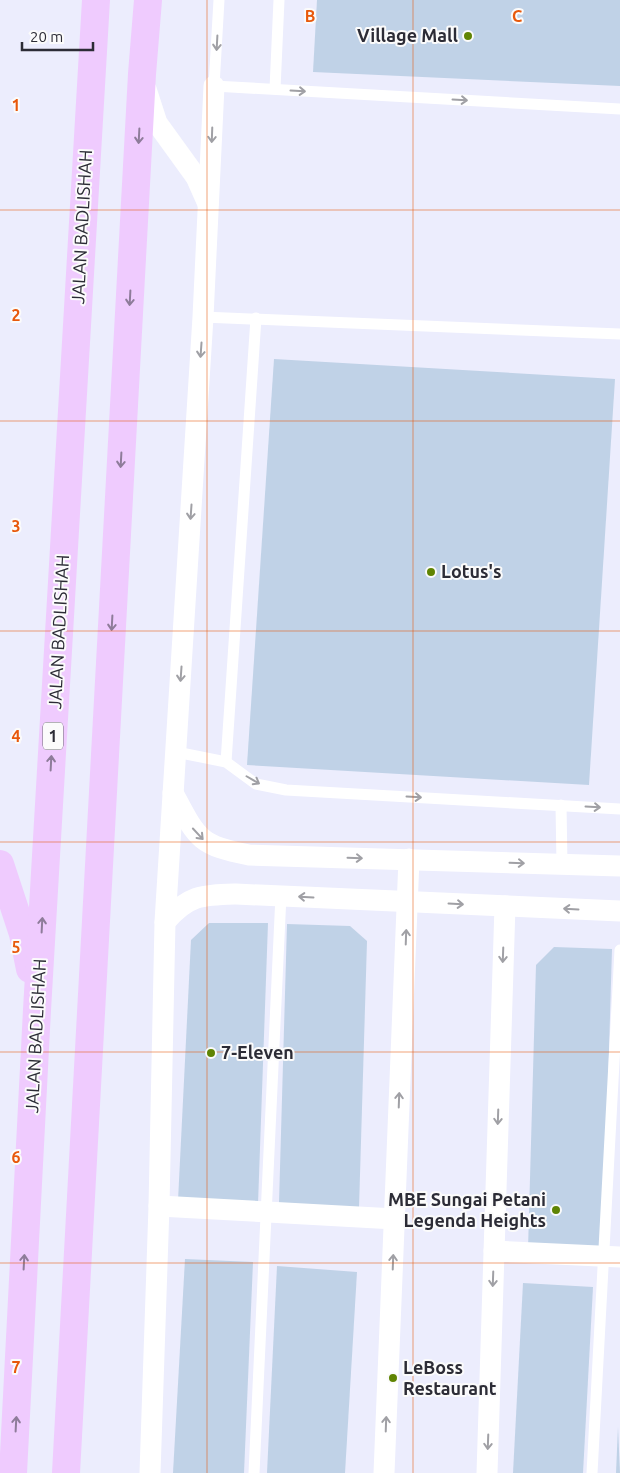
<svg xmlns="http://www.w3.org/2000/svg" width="620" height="1473" viewBox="0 0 620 1473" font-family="Ubuntu,sans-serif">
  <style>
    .building { fill: #c0d2e7 }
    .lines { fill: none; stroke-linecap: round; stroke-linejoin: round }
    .lane { stroke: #fff; stroke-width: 11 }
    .street { stroke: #fff; stroke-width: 21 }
    .primary { stroke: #efcbfe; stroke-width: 28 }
    .oneway { stroke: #a0a0a5 }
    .oneway2 { stroke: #8e7c9a }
    .grid { fill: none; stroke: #e8590c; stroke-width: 1; stroke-opacity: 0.55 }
    .poi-dot { fill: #5f8403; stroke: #fbfbfb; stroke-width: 2 }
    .labels { text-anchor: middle; stroke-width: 4; stroke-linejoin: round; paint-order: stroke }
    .shield { fill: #fbfbfb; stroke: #6a6a71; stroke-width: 1 }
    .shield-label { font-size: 16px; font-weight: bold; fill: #2c2c36 }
    .poi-label { font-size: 18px; font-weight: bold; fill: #2c2c36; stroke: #fbfbfb; text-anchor: start }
    .street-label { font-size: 18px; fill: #2c2c36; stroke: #fbfbfb }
    .grid-label { font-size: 16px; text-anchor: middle; font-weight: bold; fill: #e8590c; stroke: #fbfbfb; stroke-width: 4; stroke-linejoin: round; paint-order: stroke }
  </style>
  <rect width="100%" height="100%" fill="#ecedfd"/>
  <!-- building -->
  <g class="building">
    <polygon points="317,0 620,0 620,86 313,72"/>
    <polygon points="274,359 615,379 589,785 247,765"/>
    <polygon points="209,923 268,923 258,1204 178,1201 191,940"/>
    <polygon points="287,924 350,926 367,941 359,1208 279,1203"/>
    <polygon points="554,947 612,949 603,1252 528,1250 536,965"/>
    <polygon points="185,1259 253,1262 244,1473 173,1473"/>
    <polygon points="277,1266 357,1272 345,1473 267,1473"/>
    <polygon points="523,1283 593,1287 583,1473 513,1473"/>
    <polygon points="618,1427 620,1473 616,1473"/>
  </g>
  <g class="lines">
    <!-- lane -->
    <g class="lane">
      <polyline points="219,0 214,86 620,109"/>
      <polyline points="275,89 279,0"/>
      <polyline points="203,317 620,334"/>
      <polyline points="176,752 226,762 256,784 286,790 620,809"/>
      <polyline points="226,762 256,318"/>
      <polyline points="561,805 562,864"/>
      <polyline points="254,1473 281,895"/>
      <polyline points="592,1473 620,950"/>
    </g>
    <!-- street -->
    <g class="street">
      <polyline points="146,89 157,123 196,177 208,204"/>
      <path d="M 173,793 C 197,838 198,845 249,855 L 620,866"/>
      <path d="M 165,922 C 188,895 202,895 236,894 L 620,911"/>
      <polyline points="159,1206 395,1219"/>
      <polyline points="494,1251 620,1257"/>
      <polyline points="150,1473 159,1206 165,922 203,317 214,86"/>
      <polyline points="384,1473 409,859"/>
      <polyline points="487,1473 505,906"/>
    </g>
    <!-- primary -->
    <g class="primary">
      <polyline points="0,864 23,934 30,969"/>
      <polyline points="13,1473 37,1010 96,0"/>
      <polyline points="66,1473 142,74 148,0"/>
    </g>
  </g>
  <!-- one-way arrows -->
  <defs><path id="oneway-shaft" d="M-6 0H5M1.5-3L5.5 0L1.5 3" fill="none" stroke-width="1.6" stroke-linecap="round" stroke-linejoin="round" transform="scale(1.25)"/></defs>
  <g class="oneway">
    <use href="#oneway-shaft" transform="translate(217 43) rotate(93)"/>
    <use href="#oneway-shaft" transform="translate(298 91) rotate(3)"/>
    <use href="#oneway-shaft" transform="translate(460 100) rotate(3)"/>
    <use href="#oneway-shaft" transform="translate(212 135) rotate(92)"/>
    <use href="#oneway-shaft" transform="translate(201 350) rotate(94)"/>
    <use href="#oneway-shaft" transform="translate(191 512) rotate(94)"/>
    <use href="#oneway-shaft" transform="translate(181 674) rotate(94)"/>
    <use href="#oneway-shaft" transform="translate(253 780) rotate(30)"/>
    <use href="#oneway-shaft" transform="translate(414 797) rotate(3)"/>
    <use href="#oneway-shaft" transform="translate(593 807) rotate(3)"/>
    <use href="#oneway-shaft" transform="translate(198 834) rotate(47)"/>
    <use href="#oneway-shaft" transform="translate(355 858) rotate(2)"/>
    <use href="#oneway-shaft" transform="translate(517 863) rotate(2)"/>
    <use href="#oneway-shaft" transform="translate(306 897) rotate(-177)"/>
    <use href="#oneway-shaft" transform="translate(456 904) rotate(3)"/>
    <use href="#oneway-shaft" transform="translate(571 909) rotate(-177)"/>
    <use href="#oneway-shaft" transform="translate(406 937) rotate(-88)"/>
    <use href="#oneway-shaft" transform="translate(503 955) rotate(92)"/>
    <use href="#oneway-shaft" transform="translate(399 1100) rotate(-88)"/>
    <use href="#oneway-shaft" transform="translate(498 1117) rotate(92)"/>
    <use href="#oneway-shaft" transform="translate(393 1262) rotate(-88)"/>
    <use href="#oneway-shaft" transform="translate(493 1279) rotate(92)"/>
    <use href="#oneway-shaft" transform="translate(386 1424) rotate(-88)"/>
    <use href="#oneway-shaft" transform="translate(488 1442) rotate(92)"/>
  </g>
  <g class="oneway2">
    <use href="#oneway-shaft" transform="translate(139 136) rotate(93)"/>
    <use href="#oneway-shaft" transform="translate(130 298) rotate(93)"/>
    <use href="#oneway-shaft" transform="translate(121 460) rotate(93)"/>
    <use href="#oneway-shaft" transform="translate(112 623) rotate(93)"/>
    <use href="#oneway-shaft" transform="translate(51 763) rotate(-87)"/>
    <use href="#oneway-shaft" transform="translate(42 925) rotate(-87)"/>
    <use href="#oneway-shaft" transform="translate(24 1262) rotate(-87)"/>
    <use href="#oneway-shaft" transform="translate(16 1424) rotate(-87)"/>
  </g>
  <!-- grid -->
  <path class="grid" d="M 207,0 L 207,1473M 413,0 L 413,1473M 0,210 L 620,210M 0,421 L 620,421M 0,631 L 620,631M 0,842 L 620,842M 0,1052 L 620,1052M 0,1263 L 620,1263"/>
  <!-- markers -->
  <g class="poi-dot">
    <circle cx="468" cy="36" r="5"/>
    <circle cx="431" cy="572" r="5"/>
    <circle cx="211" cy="1053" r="5"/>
    <circle cx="556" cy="1210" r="5"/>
    <circle cx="393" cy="1378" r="5"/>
  </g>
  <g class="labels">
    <!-- shield labels -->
    <rect class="shield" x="43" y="722.5" width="20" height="27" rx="4"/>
    <g class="shield-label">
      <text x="53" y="742">1</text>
    </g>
    <!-- poi labels -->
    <g class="poi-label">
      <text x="458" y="42" text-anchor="end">Village Mall</text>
      <text x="441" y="578">Lotus's</text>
      <text x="221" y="1059">7-Eleven</text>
      <text x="546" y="1206" text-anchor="end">MBE Sungai Petani<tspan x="546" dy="21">Legenda Heights</tspan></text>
      <text x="403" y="1374">LeBoss<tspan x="403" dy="21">Restaurant</tspan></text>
    </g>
    <!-- street labels -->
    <g class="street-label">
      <text transform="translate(82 227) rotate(-87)" y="6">JALAN BADLISHAH</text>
      <text transform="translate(59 632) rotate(-87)" y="6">JALAN BADLISHAH</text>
      <text transform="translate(36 1036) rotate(-87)" y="6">JALAN BADLISHAH</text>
    </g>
  </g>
  <g class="grid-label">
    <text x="310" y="22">B</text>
    <text x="517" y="22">C</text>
    <text x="16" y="111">1</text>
    <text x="16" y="321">2</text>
    <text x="16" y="532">3</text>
    <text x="16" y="742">4</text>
    <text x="16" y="953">5</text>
    <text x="16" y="1163">6</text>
    <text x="16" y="1373">7</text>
  </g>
  <!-- scale -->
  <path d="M22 42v8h71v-8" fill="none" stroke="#2c2c36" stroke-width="2.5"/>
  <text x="30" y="42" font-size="15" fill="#2c2c36" stroke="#fbfbfb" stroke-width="4" paint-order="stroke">20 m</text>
</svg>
